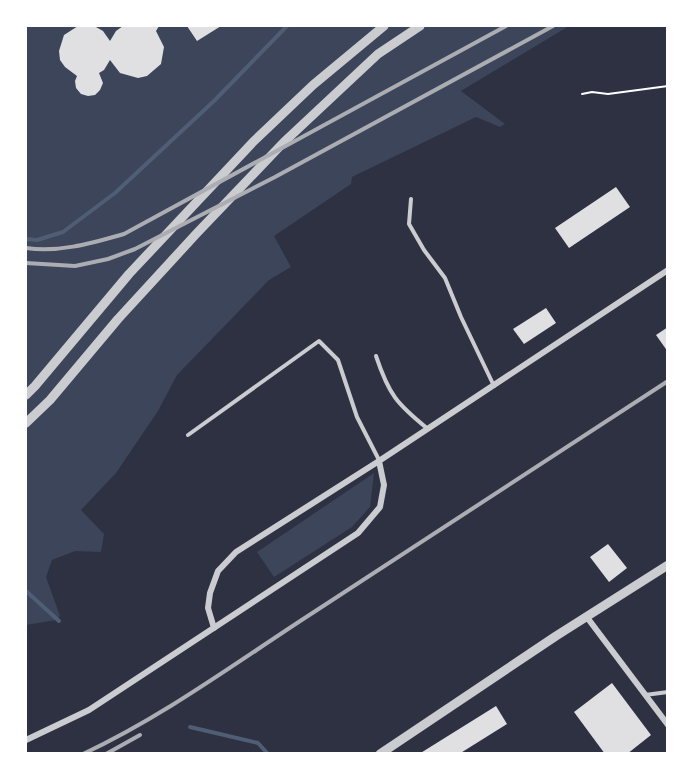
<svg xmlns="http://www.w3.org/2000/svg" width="693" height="779" viewBox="0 0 693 779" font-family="Literata,serif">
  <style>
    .green { fill: #3c4559 }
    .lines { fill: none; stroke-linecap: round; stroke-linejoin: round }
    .stream { stroke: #4f5d75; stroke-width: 4 }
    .building { fill: #e0e0e3 }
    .path { stroke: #fff; stroke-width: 2 }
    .service { stroke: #caccd0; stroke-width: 4 }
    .minor { stroke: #caccd0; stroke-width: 6 }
    .tertiary { stroke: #caccd0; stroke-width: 9 }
    .rail { stroke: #abadb3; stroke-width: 4 }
  </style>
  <rect width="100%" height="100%" fill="#2d3142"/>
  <!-- green -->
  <g class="green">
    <polygon points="26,26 569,26 461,91 505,124 500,127 476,117 352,177 351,184 274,236 291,267 269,280 177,375 158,411 116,473 81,510 104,534 101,552 75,551 52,560 46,577 60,616 56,620 26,625"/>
    <polygon points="374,473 370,507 352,527 274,577 257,552"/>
  </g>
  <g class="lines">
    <!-- stream -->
    <g class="stream">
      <polyline points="26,239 37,240 63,232 115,193 214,101 287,26"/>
      <polyline points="26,591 59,621"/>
      <polyline points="190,727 258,743 268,754"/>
    </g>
  </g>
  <!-- building -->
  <g class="building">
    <polygon points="78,26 96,27 103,31 110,41 116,31 123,26 159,26 156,31 164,47 161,64 147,76 138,78 120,73 110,60 104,70 99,73 103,83 100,90 95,95 88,96 81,94 76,88 75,81 77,76 65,67 60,60 59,51 64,35"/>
    <polygon points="187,26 221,26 197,41"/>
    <polygon points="616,187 630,207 569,248 555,228"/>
    <polygon points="546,308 556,323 524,344 513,329"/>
    <polygon points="668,327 668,352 656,335"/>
    <polygon points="608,544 627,568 609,582 590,557"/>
    <polygon points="612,683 651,735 627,754 605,754 574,712"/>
    <polygon points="496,706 507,724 459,754 419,754"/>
  </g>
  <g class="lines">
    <!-- path -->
    <polyline class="path" points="582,94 592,92 608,94 668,86"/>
    <!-- service -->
    <g class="service">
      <polyline points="411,199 409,224 424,250 445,278 461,317 494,386"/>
      <path d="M 376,356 C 389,395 397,404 428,429"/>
      <polyline points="188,435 319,341 338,360 357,417 379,460"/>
      <polyline points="645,695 668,692"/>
    </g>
    <!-- minor -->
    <g class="minor">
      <polyline points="586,616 668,725"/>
      <polyline points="214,628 208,608 210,593 218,571 236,552 379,461"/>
      <polyline points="26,740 89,710 358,533 380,507 384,485 379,461 668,270"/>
    </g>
    <!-- tertiary -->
    <g class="tertiary">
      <polyline points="26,395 35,386 129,274 253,142 313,85 384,26"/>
      <polyline points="26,423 50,400 118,319 197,233 284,142 378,54 420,26"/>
      <polyline points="380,754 556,636 668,565"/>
    </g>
    <!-- rail -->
    <g class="rail">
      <path d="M 26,248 C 59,253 92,243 124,234 L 506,26"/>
      <polyline points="26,263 75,266 108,259 135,249 275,177 553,26"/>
      <path d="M 83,754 C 166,715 238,661 314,612 C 432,535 550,458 668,381"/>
      <polyline points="106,754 140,735"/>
    </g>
  </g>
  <!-- border -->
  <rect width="693" height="779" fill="none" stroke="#ffffff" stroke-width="54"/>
</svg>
